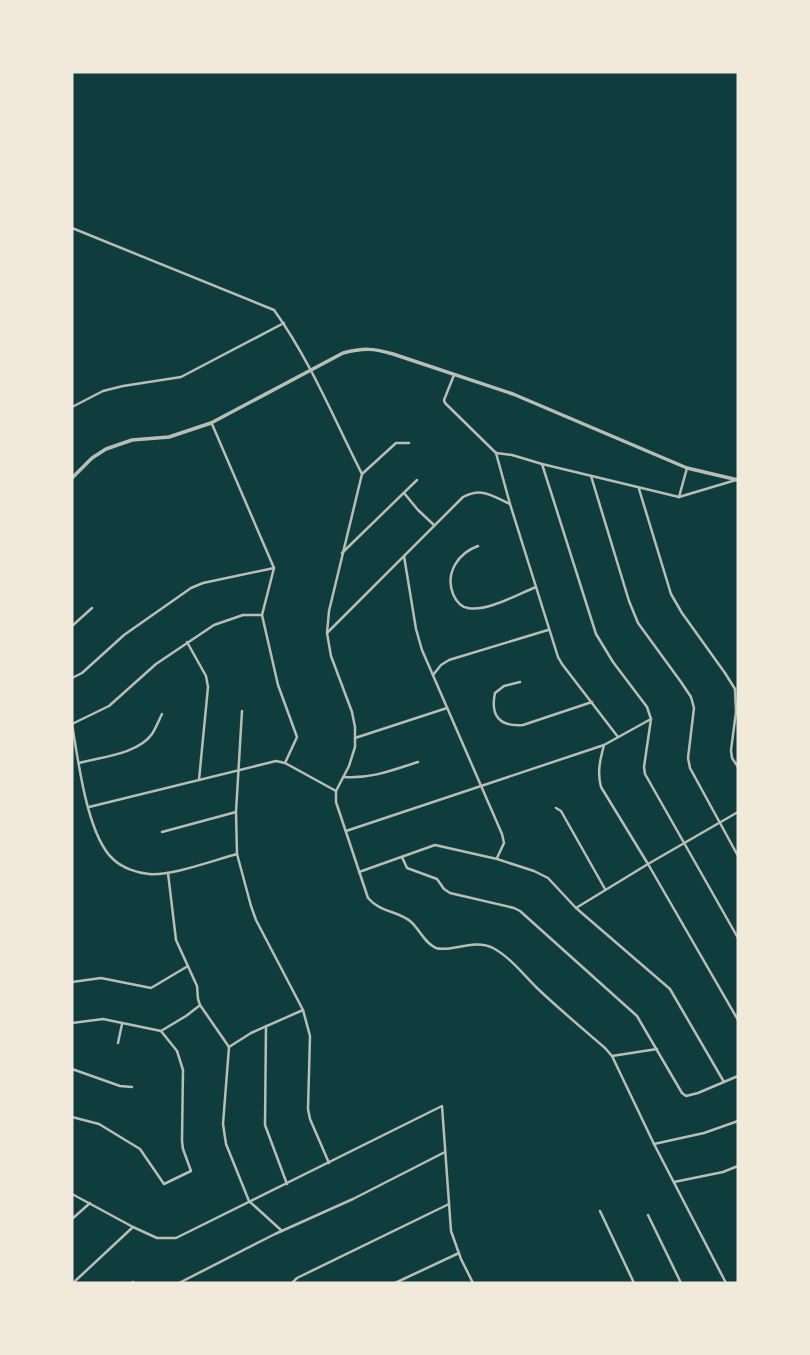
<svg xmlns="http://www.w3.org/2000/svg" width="810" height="1355" viewBox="0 0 810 1355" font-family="Karla,sans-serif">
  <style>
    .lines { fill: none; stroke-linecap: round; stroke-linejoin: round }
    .minor { stroke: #b8beb3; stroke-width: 2.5 }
    .tertiary { stroke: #b8beb3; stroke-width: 3.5 }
  </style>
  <rect width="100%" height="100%" fill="#0f3d3e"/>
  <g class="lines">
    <!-- minor -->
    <g class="minor">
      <path d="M 72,228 L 274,310 C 310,360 334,419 362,474 L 329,611 L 327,633 L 331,656 L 352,712 L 355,727 L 355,747 L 349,766 L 336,791 L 336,802 L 368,898 C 381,913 396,910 410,921 C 419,928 424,943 436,948 C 450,953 474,938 493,948 C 510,957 524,975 537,988 C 559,1009 582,1028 605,1048 L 612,1056 L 654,1144 L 726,1283"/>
      <polyline points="454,375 444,400 445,403 496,453"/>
      <polyline points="72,407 103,391 123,386 181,377 284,323"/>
      <polyline points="212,424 274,568 262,615 278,685 297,737 285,763"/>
      <polyline points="496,453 510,504 558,657 562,664 618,737"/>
      <polyline points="496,453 512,455 542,464 679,497"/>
      <polyline points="542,464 596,634 613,662 647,707 651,719 644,767 645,774 738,938"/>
      <polyline points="362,474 396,443 409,443"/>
      <polyline points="591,476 629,601 638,623 681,682 691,697 694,708 688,758 690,768 738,856"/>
      <polyline points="639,489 671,594 682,613 725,673 735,689 736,712 731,750 732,758 738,767"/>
      <polyline points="404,493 418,510 434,525"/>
      <polyline points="679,497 736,480"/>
      <polyline points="679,497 687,468"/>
      <path d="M 478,546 C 458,553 445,573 453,594 C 456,601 460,607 468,608 C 487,612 518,594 536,587"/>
      <polyline points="342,553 417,480"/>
      <polyline points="404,556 416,629 422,650 502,834 504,843 497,858"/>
      <polyline points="72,626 92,608"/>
      <path d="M 328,632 L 463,497 C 483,487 492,496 510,504"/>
      <polyline points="187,642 206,676 208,687 199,780"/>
      <polyline points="433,675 441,665 449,660 548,630"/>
      <polyline points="72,678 82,673 124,635 191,588 203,583 274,568"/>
      <path d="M 520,682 L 504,686 L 495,693 C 490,716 500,727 523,725 L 592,702"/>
      <polyline points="242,711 236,812 237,854 251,906 256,920 303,1010 310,1036 308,1109 310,1119 329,1163"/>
      <polyline points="355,738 447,708"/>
      <path d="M 604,745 C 600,760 597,772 601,787 L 648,864 L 738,1020"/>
      <path d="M 79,763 C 101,757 138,754 152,734 C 156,728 159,720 162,714"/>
      <path d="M 344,777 C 371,779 393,770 418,762"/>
      <polyline points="89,807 276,761 285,763 336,791"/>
      <polyline points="556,808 561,811 605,889"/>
      <polyline points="346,831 604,745 651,719"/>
      <polyline points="162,832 236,812"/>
      <path d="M 237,854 C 214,860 172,876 149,874 C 137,873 123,868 114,860 C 87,837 78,759 72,724 L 109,706 L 156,664 L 214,625 L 243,615 L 262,615"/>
      <polyline points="402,857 407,868 437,879 444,889 450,893 514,908 520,911 637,1016 682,1093 686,1096 698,1093 738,1076"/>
      <polyline points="359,872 435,845 497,859 534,871 548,878 576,908 670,989 724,1082"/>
      <polyline points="168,873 176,940 197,986 198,999 200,1005 229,1047 223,1124 226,1144 249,1201 282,1231"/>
      <polyline points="576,908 648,864 738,812"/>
      <polyline points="72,982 101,978 151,988 188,966"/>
      <polyline points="72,1023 103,1019 161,1031 186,1016 199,1006"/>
      <polyline points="266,1026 265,1125 287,1184"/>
      <polyline points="118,1043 122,1024"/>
      <polyline points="229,1047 251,1033 303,1010"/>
      <polyline points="612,1056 657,1049"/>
      <polyline points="72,1069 120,1086 132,1087"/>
      <polyline points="72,1117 99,1124 140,1149 164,1184 191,1171 183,1149 182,1141 183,1070 177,1051 161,1031"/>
      <polyline points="654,1144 704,1133 738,1121"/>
      <polyline points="674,1182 723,1172 738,1166"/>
      <polyline points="72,1194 133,1227 157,1238 176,1238 442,1106 451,1231 461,1259 473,1283"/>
      <polyline points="600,1211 634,1283"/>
      <polyline points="648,1215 681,1283"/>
      <polyline points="72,1219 90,1203"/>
      <polyline points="73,1283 133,1227"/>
      <polyline points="132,1283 133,1282"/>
      <polyline points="179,1283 275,1234 353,1199 445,1152"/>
      <polyline points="292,1283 297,1278 449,1204"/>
      <polyline points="395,1283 459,1253"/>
    </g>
    <!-- tertiary -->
    <path class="tertiary" d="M 72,478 L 92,458 L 106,449 L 132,440 L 169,437 L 211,423 L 343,353 C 363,348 373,348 393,354 L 513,394 L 687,468 L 738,480"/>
  </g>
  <!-- border -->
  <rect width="810" height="1355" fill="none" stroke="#f1e9da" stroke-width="147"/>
</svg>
